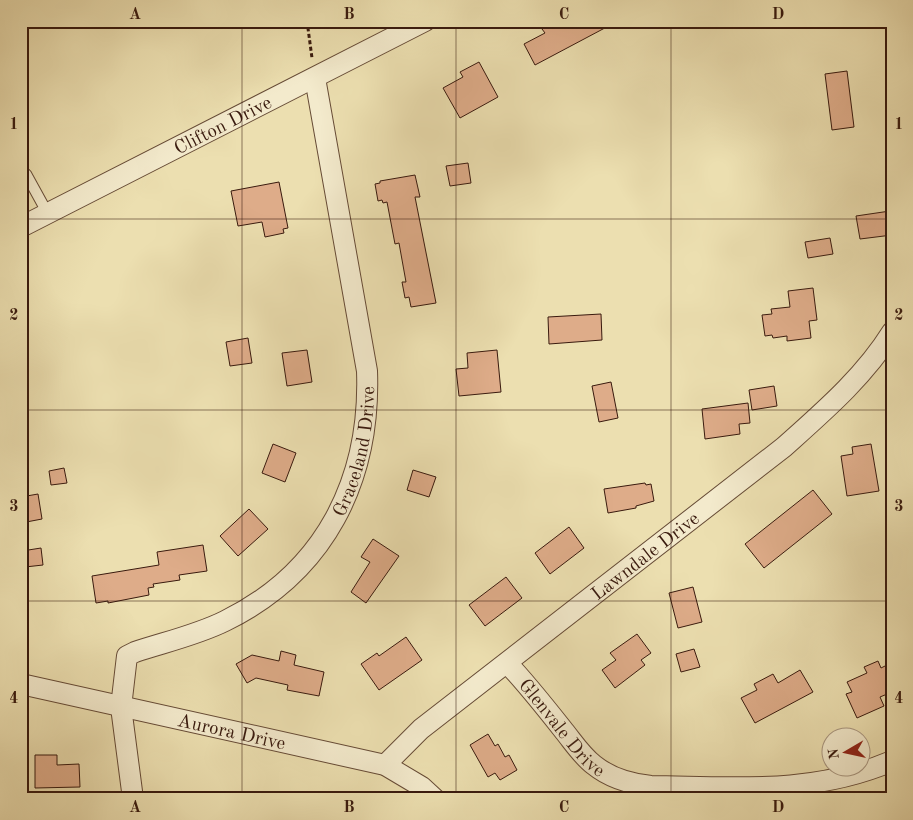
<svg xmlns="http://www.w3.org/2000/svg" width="913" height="820" viewBox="0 0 913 820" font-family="'Old Standard TT',serif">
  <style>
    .building { fill: #deac89; stroke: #391a0e }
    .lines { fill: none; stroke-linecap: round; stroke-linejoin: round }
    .service-casing { stroke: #664b36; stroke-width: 12 }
    .minor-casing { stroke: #664b36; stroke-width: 22 }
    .path { stroke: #391a0e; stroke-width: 3; stroke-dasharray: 4 2.5; stroke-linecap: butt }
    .service { stroke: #f3eacc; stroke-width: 10 }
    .minor { stroke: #f3eacc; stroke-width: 20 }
    .grid { fill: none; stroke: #391a0e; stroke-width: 1; stroke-opacity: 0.55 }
    .labels { text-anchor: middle; stroke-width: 5; stroke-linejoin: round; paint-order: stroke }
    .street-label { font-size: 19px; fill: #391a0e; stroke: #f3eacc }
    .neatline { fill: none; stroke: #391a0e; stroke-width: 2 }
    .grid-label { font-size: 16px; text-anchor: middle; font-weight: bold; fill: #391a0e }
  </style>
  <rect width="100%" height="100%" fill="#ecdfb0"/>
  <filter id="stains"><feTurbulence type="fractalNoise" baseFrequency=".004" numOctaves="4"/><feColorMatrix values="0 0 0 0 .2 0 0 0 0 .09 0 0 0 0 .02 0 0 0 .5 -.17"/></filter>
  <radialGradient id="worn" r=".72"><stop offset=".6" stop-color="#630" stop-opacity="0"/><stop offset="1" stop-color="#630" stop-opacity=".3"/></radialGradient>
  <!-- building -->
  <g class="building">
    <polygon points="557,21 618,21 535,65 524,44 545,33 542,29"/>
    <polygon points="479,62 498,97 460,118 443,88 463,77 460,72"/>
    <polygon points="847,71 854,127 832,130 825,74"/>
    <polygon points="468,163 471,183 450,186 446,166"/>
    <polygon points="415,175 420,197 415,197 436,303 411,307 409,297 405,298 402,282 406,282 399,243 395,244 387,202 383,203 382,200 378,201 375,184 380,183 380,181"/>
    <polygon points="279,182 288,228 283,229 284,233 265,237 262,222 238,226 231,191"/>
    <polygon points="890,211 892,235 860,239 856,216"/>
    <polygon points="830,238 833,254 808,258 805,242"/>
    <polygon points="813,288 817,320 809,321 811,338 787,341 787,336 773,338 772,335 765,336 762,315 772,314 771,309 790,307 788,291"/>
    <polygon points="601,314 602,340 549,344 548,317"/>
    <polygon points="248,338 252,363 230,366 226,342"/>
    <polygon points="307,350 312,382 287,386 282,353"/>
    <polygon points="497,350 501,392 459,396 456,369 468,368 467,353"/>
    <polygon points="611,382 618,418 599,422 592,386"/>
    <polygon points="774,386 777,406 752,410 749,390"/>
    <polygon points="748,403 750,423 739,424 740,434 705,439 702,409"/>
    <polygon points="273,444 296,453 285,482 262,473"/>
    <polygon points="871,444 879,491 847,496 841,456 853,454 852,447"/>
    <polygon points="64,468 67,483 51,485 49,471"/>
    <polygon points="413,470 436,477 429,497 407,490"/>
    <polygon points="645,483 646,485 651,484 654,501 636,506 636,508 608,513 604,489"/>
    <polygon points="813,490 832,514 764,568 745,544"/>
    <polygon points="38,494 42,519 21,523 21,497"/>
    <polygon points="249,509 268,529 238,556 220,536"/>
    <polygon points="569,527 584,548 550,574 535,553"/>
    <polygon points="373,539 399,556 366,603 351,592 370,562 361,557"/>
    <polygon points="203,545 207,571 179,575 180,580 153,584 154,587 148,588 149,595 108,603 108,601 96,603 92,576 159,565 157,552"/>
    <polygon points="41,548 43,565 25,567 22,551"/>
    <polygon points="506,577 522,598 485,626 469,605"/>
    <polygon points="693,587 702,622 678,628 669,593"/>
    <polygon points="637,634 651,653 641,660 645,665 615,688 602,670 616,660 610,653"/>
    <polygon points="406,637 422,660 379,690 361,664 377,653 379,656"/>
    <polygon points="694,649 700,667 681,672 676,654"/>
    <polygon points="281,651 296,655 294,665 324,672 319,696 287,690 288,685 256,678 247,683 236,664 252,655 279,661"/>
    <polygon points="878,661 881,668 887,665 892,676 892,692 880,697 884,706 857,718 846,694 852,692 847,682 867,673 864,667"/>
    <polygon points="800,670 813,692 755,723 741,698 757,690 754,684 773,674 778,683"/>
    <polygon points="488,734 495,746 498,744 505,757 509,755 517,770 500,780 495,773 488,777 470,745"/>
    <polygon points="35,755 57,755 57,765 79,764 80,787 35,788"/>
  </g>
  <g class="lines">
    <defs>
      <polyline id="service" points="21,177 26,174 48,214"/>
      <g id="minor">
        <path id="s1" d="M 21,227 L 425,21"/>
        <path id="s2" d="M 507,663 C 527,684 545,707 564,731 C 573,742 582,756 594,765 C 610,778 631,784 651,786 C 735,787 813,795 892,761"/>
        <path id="s3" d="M 21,684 L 385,765 L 422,787 L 435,799"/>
        <path id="s4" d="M 385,765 L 421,729 L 784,447 C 823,412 864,377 892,332"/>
        <path id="s5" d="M 133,799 L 121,707 L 127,656 L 135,652 C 165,642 197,635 225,621 C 325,572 371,480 367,371 L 315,78"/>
      </g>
    </defs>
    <!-- service casing -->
    <use href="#service" class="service-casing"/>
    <!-- minor casing -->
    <use href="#minor" class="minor-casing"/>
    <!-- path -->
    <polyline class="path" points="307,21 312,58"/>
    <!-- service -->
    <use href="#service" class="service"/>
    <!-- minor -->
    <use href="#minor" class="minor"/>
  </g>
  <!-- grid -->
  <path class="grid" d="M 242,21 L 242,799M 456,21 L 456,799M 671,21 L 671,799M 21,219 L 892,219M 21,410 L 892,410M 21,601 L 892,601"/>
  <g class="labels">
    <!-- street labels -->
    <g class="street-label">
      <text dy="7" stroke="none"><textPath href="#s1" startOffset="226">Clifton Drive</textPath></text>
      <text dy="7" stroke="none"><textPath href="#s5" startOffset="472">Graceland Drive</textPath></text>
      <text dy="7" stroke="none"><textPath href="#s4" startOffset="334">Lawndale Drive</textPath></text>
      <text dy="7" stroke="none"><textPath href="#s2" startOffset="85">Glenvale Drive</textPath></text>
      <text dy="7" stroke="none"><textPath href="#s3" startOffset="216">Aurora Drive</textPath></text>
    </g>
  </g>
  <!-- margin -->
  <rect width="913" height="820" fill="none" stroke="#ecdfb0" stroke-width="55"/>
  <!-- north arrow -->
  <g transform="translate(846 752) rotate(261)"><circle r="24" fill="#f3eacc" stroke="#a99780"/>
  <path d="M0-4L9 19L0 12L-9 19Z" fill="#8f2418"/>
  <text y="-8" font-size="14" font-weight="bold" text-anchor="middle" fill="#391a0e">N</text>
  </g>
  <rect x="28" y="28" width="858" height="764" class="neatline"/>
  <g class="grid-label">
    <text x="135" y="19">A</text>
    <text x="349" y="19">B</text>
    <text x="564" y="19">C</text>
    <text x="778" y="19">D</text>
    <text x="14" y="129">1</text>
    <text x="899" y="129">1</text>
    <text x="14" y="320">2</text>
    <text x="899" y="320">2</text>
    <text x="14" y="511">3</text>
    <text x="899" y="511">3</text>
    <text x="14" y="703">4</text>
    <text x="899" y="703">4</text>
    <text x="135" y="812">A</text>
    <text x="349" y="812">B</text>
    <text x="564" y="812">C</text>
    <text x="778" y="812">D</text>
  </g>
  <rect width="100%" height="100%" filter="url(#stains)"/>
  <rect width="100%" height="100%" fill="url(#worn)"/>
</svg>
